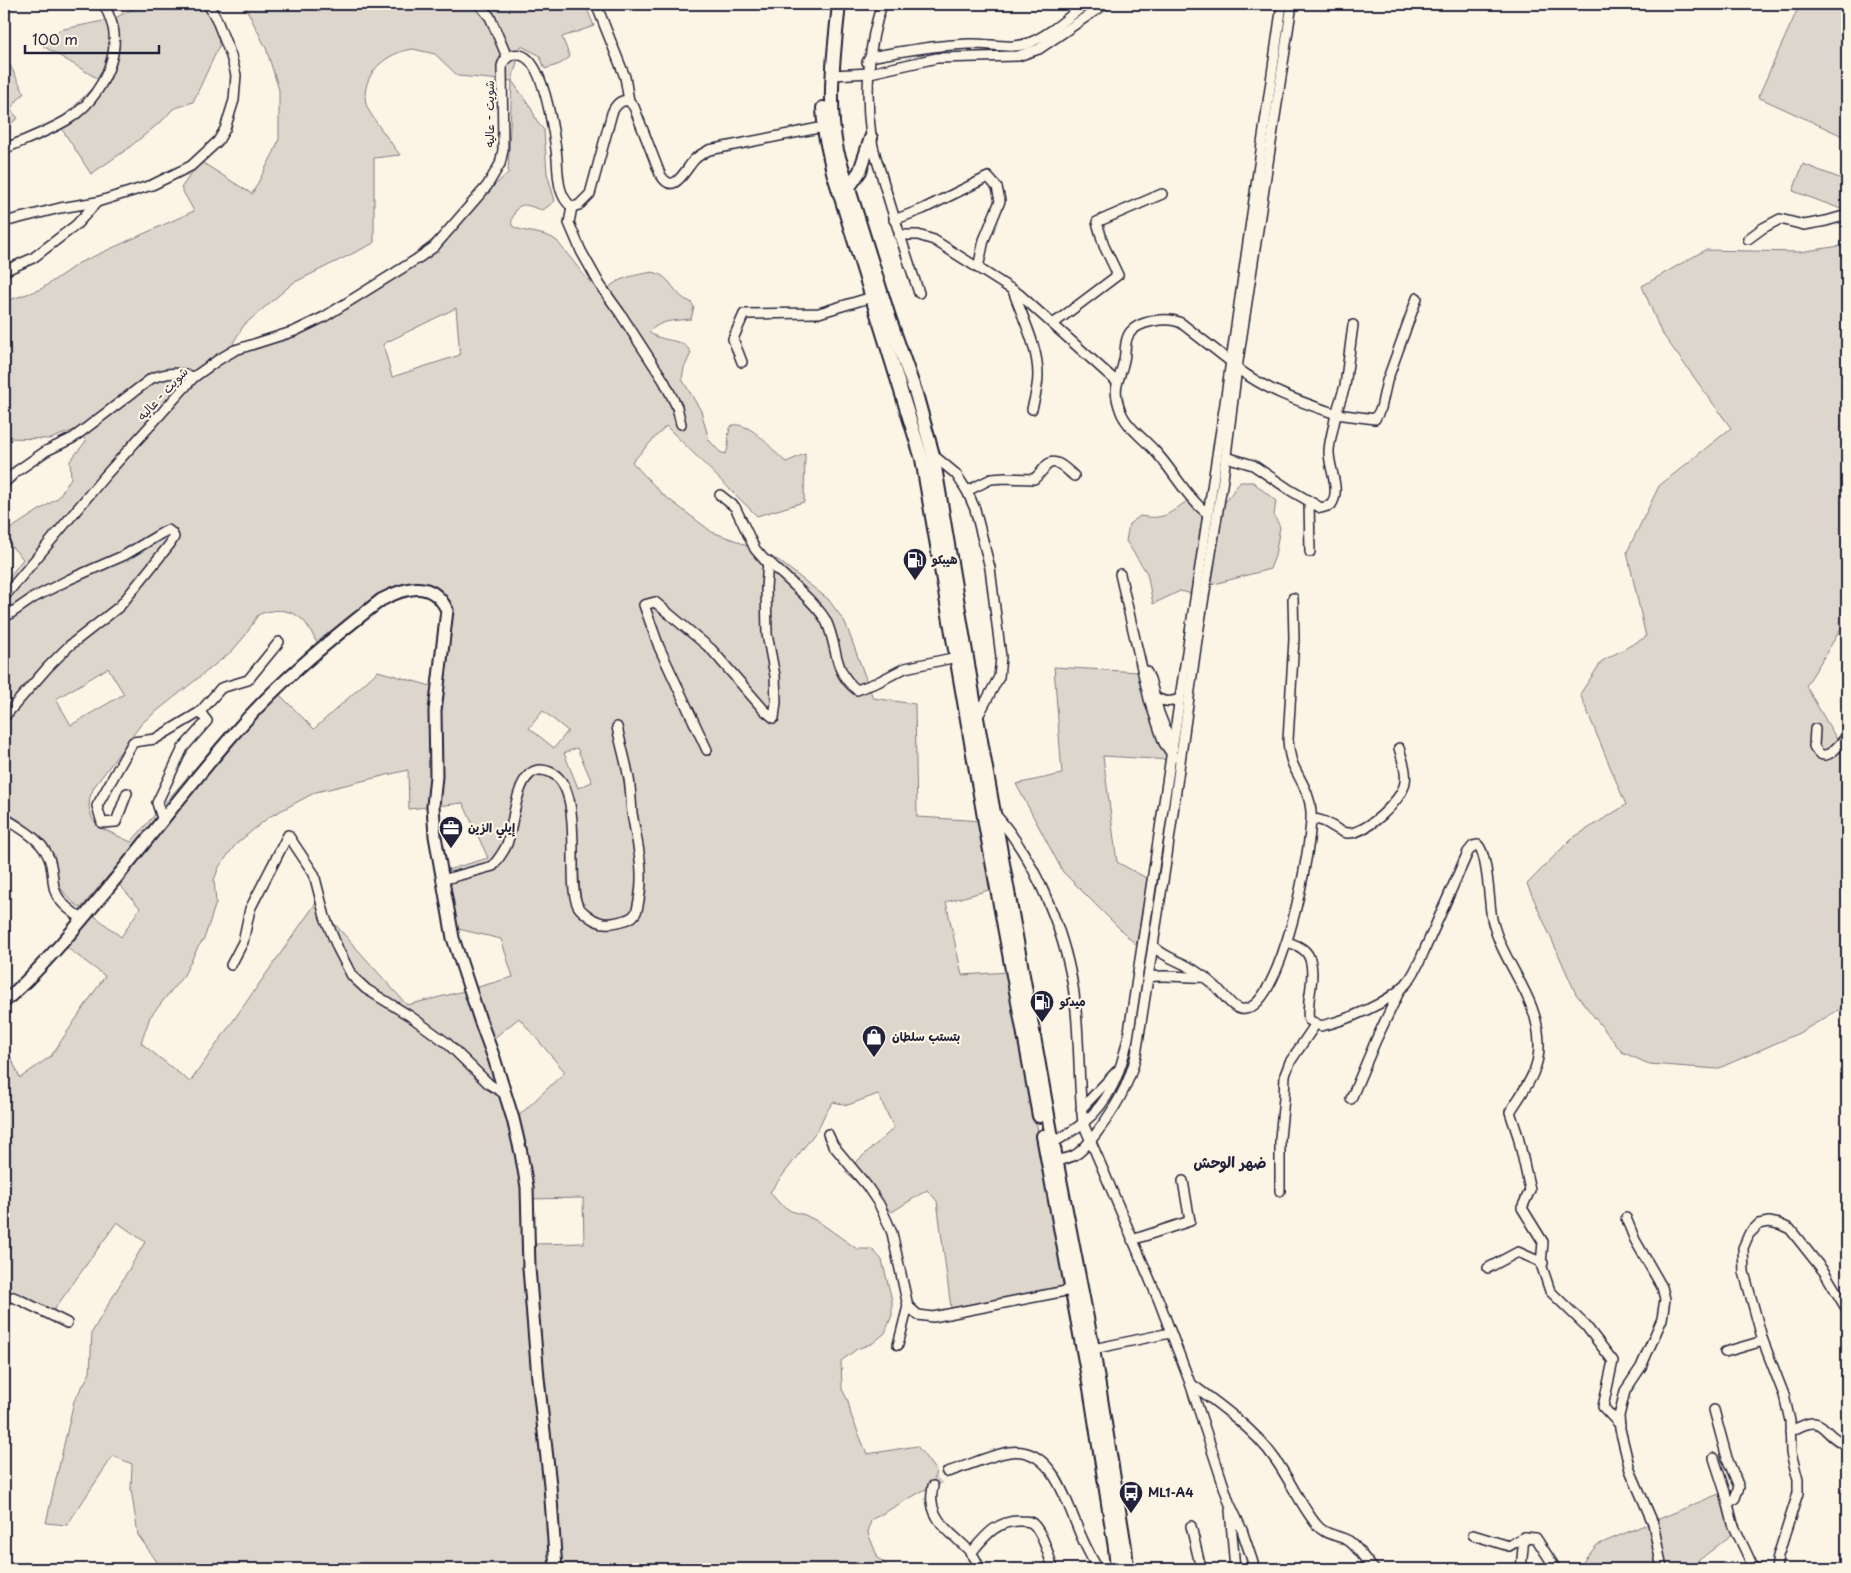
<svg xmlns="http://www.w3.org/2000/svg" width="1851" height="1573" viewBox="0 0 1851 1573" font-family="'Playpen Sans','Playpen Sans Arabic',sans-serif">
  <style>
    .green { fill: #dcd6cc; stroke: #7f7c84; fill-rule: evenodd }
    .lines { fill: none; stroke-linecap: round; stroke-linejoin: round }
    .minor-tunnel { stroke: #d0cbc3; stroke-width: 9; stroke-dasharray: 9 4.5; stroke-linecap: butt }
    .minor-casing { stroke: #22223b; stroke-width: 12 }
    .major-casing { stroke: #22223b; stroke-width: 15 }
    .highway-casing { stroke: #22223b; stroke-width: 16 }
    .minor { stroke: #fcf5e5; stroke-width: 9 }
    .major { stroke: #fcf5e5; stroke-width: 11 }
    .highway { stroke: #fcf5e5; stroke-width: 12 }
    .labels { text-anchor: middle; stroke-width: 4.5; stroke-linejoin: round; paint-order: stroke }
    .street-label { font-size: 12px; fill: #22223b; stroke: #fcf5e5 }
    .poi-label { font-size: 12px; font-weight: bold; fill: #22223b; stroke: #fcf5e5; text-anchor: start }
    .quarter-label { font-size: 15px; font-weight: bold; fill: #22223b; stroke: #fcf5e5 }
  </style>
  <rect width="100%" height="100%" fill="#fcf5e5"/>
  <filter id="ink" filterUnits="userSpaceOnUse"><feTurbulence type="fractalNoise" baseFrequency=".02" numOctaves="2"/><feDisplacementMap in="SourceGraphic" scale="10" xChannelSelector="R" yChannelSelector="G"/><feConvolveMatrix kernelMatrix="1 2 1 2 8 2 1 2 1" color-interpolation-filters="sRGB"/></filter>
  <g filter="url(#ink)">
    <!-- green -->
    <g class="green">
      <polygon points="142,4 213,4 215,7 219,46 193,102 173,109 163,120 126,150 91,174 58,123 100,80 43,46 59,30 113,19"/>
      <path d="M 244,4 L 585,4 L 594,26 L 562,37 L 570,57 L 560,64 L 545,69 L 539,55 L 521,46 L 512,81 L 530,106 L 538,123 L 544,130 L 547,173 L 555,201 L 543,210 C 531,208 520,198 514,214 C 512,219 511,221 512,226 C 526,234 545,231 557,241 C 560,244 561,247 564,250 C 576,264 586,280 600,291 L 606,291 C 616,277 637,275 653,272 C 673,276 673,297 691,302 L 694,307 L 691,319 C 675,321 662,319 649,332 C 661,343 684,337 691,353 L 684,368 L 682,379 L 701,411 L 709,440 L 720,452 L 725,454 C 732,445 725,434 732,425 C 753,422 771,450 786,462 L 805,454 L 804,502 L 757,516 L 666,426 L 632,462 L 662,494 L 712,532 L 737,541 L 766,556 L 778,560 L 828,599 L 845,622 L 873,698 L 915,704 L 917,817 L 984,821 L 996,888 L 946,902 L 962,975 L 1008,972 L 1067,1285 L 951,1308 L 937,1201 L 927,1190 L 892,1212 L 845,1172 L 894,1128 L 878,1094 L 848,1105 L 833,1102 L 825,1114 L 818,1129 L 770,1192 L 779,1203 L 791,1211 L 805,1215 L 819,1222 L 857,1249 L 872,1249 L 882,1260 L 892,1300 L 892,1315 L 885,1333 L 873,1343 L 857,1349 L 841,1361 L 842,1389 L 848,1401 L 851,1415 L 867,1454 L 917,1446 L 936,1471 L 933,1485 L 871,1520 L 868,1533 L 878,1558 L 888,1566 L 890,1569 L 162,1569 L 138,1535 L 131,1489 L 132,1464 L 113,1456 L 67,1525 L 46,1523 L 74,1401 L 90,1373 L 92,1332 L 145,1242 L 117,1222 L 51,1314 L 21,1299 L 4,1300 L 4,1057 L 9,1053 L 20,1078 L 51,1056 L 105,976 L 66,947 L 91,913 L 121,937 L 140,908 L 110,874 L 81,908 C 54,892 50,859 34,834 C 28,824 13,817 4,810 L 4,584 L 23,559 L 4,538 L 4,533 L 58,498 L 71,478 L 70,461 L 86,441 L 77,429 L 50,439 L 4,438 L 4,302 L 41,289 L 79,263 L 194,211 L 181,188 L 200,161 L 252,194 L 274,152 L 279,139 L 279,90 L 266,48 ZM 413,49 L 435,54 L 458,76 L 512,81 L 508,173 L 450,226 L 339,313 L 314,328 L 286,340 L 242,350 L 233,343 L 244,325 L 293,283 L 374,243 L 374,158 L 400,155 C 393,145 368,113 366,104 C 360,74 387,52 413,49 ZM 456,308 L 460,355 L 392,377 L 383,344 ZM 417,593 L 429,597 L 445,611 L 445,644 L 431,686 L 378,671 L 314,729 L 272,687 L 203,759 L 131,842 L 99,827 L 92,818 L 89,807 L 90,797 L 94,787 L 142,723 L 232,651 L 245,636 L 258,615 C 275,607 296,609 307,625 C 313,633 315,641 320,649 L 397,594 ZM 108,668 L 124,694 L 71,725 L 56,699 ZM 543,711 L 568,731 L 554,748 L 529,728 ZM 577,748 L 592,782 L 578,788 L 564,753 ZM 408,770 L 409,809 L 463,803 L 488,858 L 437,873 L 445,926 L 501,939 L 513,977 L 464,991 L 407,1005 L 316,903 L 190,1082 L 141,1043 L 150,1017 L 184,975 L 198,947 L 204,939 L 216,903 L 214,880 L 219,867 L 236,844 L 269,817 L 316,792 ZM 519,1018 L 565,1072 L 512,1122 L 484,1046 ZM 583,1198 L 584,1243 L 534,1244 L 529,1199 Z"/>
      <polygon points="1800,4 1847,4 1847,138 1758,97"/>
      <polygon points="4,53 24,93 10,109 18,118 4,129"/>
      <polygon points="1803,164 1847,181 1847,191 1841,209 1793,191"/>
      <polygon points="1847,245 1847,619 1806,686 1847,757 1847,1005 1799,1033 1717,1069 1649,1064 1622,1052 1576,994 1527,884 1571,839 1626,805 1580,694 1602,661 1646,637 1627,552 1659,486 1731,428 1661,332 1642,286 1705,250 1799,252"/>
      <path d="M 1240,482 L 1253,482 L 1276,501 L 1274,515 L 1280,527 L 1275,556 L 1270,569 L 1207,586 L 1193,594 L 1180,591 L 1153,604 L 1147,573 L 1126,541 L 1129,524 L 1140,516 C 1168,521 1170,511 1192,498 L 1206,504 L 1220,509 Z"/>
      <polygon points="1054,667 1139,672 1171,760 1103,756 1117,862 1152,881 1136,945 1063,872 1016,784 1062,774"/>
      <polygon points="1721,1493 1740,1528 1698,1561 1701,1569 1577,1569 1597,1545"/>
    </g>
    <g class="lines">
      <!-- minor-tunnel -->
      <polyline class="minor-tunnel" points="933,1486 947,1472"/>
      <defs>
        <g id="minor">
          <polyline points="479,4 490,17 507,57"/>
          <polyline points="596,4 625,77 629,101"/>
          <path d="M 882,4 C 868,45 865,93 871,136 C 873,152 880,168 884,184 C 895,221 907,257 919,293"/>
          <path d="M 867,62 L 870,57 C 902,51 936,45 969,44 C 989,43 1010,50 1029,43 C 1050,35 1068,17 1086,4"/>
          <polyline points="832,75 870,73 937,58 1018,56 1039,49 1105,4"/>
          <path d="M 4,149 C 24,140 47,132 67,120 C 95,103 117,66 114,33 C 113,23 108,13 104,4"/>
          <polyline points="572,207 569,223 581,251 600,285 620,313 664,381 677,407 681,424"/>
          <polyline points="894,220 923,209 988,177 997,187 1000,201 984,240 978,268"/>
          <polyline points="4,222 60,208 97,202 152,185 191,166 218,141 225,129 234,100 236,75 231,56 216,18 208,4"/>
          <polyline points="899,235 918,235 934,240 1019,294 1117,382"/>
          <polyline points="1748,239 1763,228 1780,219 1804,225 1826,221 1847,215"/>
          <polyline points="4,271 33,258 76,225 97,202"/>
          <path d="M 1013,290 C 1022,317 1038,346 1038,375 C 1038,387 1035,398 1032,409"/>
          <polyline points="1053,324 1118,275 1104,246 1097,222 1162,194"/>
          <polyline points="742,362 733,339 744,314 819,313 872,297"/>
          <path d="M 1237,368 C 1267,391 1301,402 1336,414 L 1345,386 L 1353,325"/>
          <path d="M 933,455 L 956,474 L 967,491 L 991,479 L 1005,478 L 1034,479 C 1039,475 1042,471 1046,466 C 1055,456 1066,469 1074,476"/>
          <path d="M 1226,457 L 1253,465 L 1290,490 L 1321,508 L 1331,505 C 1342,489 1328,468 1329,450 C 1330,438 1334,426 1336,414 L 1375,419 L 1381,408 L 1387,381 L 1417,298"/>
          <path d="M 4,483 L 17,471 L 46,451 L 73,438 L 152,378 C 170,372 176,372 194,377"/>
          <polyline points="967,491 975,509 990,568 1001,657 999,677 977,718"/>
          <polyline points="720,495 735,507 755,549 768,564"/>
          <polyline points="1309,501 1310,552"/>
          <path d="M 1208,514 C 1186,497 1173,470 1154,450 C 1143,438 1127,427 1121,412 C 1111,386 1119,384 1124,360 C 1126,352 1124,342 1129,334 C 1137,321 1168,316 1181,323 L 1231,362"/>
          <polyline points="1120,574 1149,699 1164,743 1174,757"/>
          <path d="M 4,597 L 104,477 L 194,377 L 218,360 L 235,350 L 295,331 L 324,317 L 417,259 L 434,247 L 487,186 L 500,164 L 503,150 L 502,66 C 504,58 512,53 520,55 C 543,59 553,129 556,149 C 559,169 555,194 572,207 L 579,205 L 590,194 L 612,113 C 615,106 620,99 629,101 L 634,107 L 660,174 C 674,198 685,169 695,159 C 699,155 704,153 709,150 L 824,127 L 829,124"/>
          <polyline points="4,618 33,598 70,579 125,555 162,533 168,530 172,533 174,537 170,544 120,606 69,646 48,667 4,717"/>
          <polyline points="1146,671 1150,679 1159,713 1173,748"/>
          <path d="M 1155,697 C 1165,703 1170,702 1180,699"/>
          <polyline points="200,712 221,688 248,680 279,642"/>
          <path d="M 1815,729 L 1814,746 C 1824,767 1838,746 1847,736"/>
          <path d="M 707,750 L 659,647 L 644,605 L 655,602 L 711,649 L 764,710 L 774,718 L 776,702 L 775,676 L 767,634 L 766,588 L 768,561 C 783,576 820,606 827,623 C 838,648 833,672 857,690 L 878,682 L 905,668 L 957,657"/>
          <polyline points="127,793 116,822 102,823 97,806 133,742 155,739 200,712 207,721 183,748 157,803 163,821"/>
          <path d="M 995,814 C 1037,861 1068,939 1075,1001 C 1080,1042 1078,1083 1083,1123 L 1159,1301 L 1190,1383 L 1229,1502 L 1242,1530 L 1255,1569"/>
          <path d="M 4,818 C 19,827 41,839 48,856 C 53,866 52,877 54,887 C 57,902 71,911 82,919"/>
          <path d="M 1312,819 C 1328,819 1335,831 1347,833 C 1365,835 1403,800 1405,782 C 1407,771 1402,759 1399,748"/>
          <path d="M 442,880 L 493,866 C 498,859 504,852 507,844 C 514,826 515,769 541,770 C 589,773 565,875 577,904 C 579,909 583,912 587,915 C 597,923 605,925 618,922 C 624,920 631,920 635,914 C 638,910 638,904 639,900 C 645,870 637,843 632,813 C 631,802 631,791 629,779 C 626,762 621,745 617,727"/>
          <path d="M 1287,942 C 1294,944 1300,946 1305,951 C 1316,961 1311,987 1309,1000 C 1309,1007 1307,1013 1309,1020 L 1321,1026 C 1347,1020 1387,1004 1406,984 C 1417,972 1422,954 1429,940 C 1442,911 1455,881 1468,852 L 1473,846 L 1478,845 C 1488,854 1489,904 1492,919 C 1503,966 1540,997 1539,1047 C 1539,1072 1523,1091 1510,1112 L 1518,1136 L 1530,1190 L 1522,1208 L 1543,1242 L 1541,1264 L 1550,1291 L 1586,1326 L 1613,1361 L 1603,1407 L 1620,1425"/>
          <path d="M 1153,946 C 1164,957 1177,960 1189,967 C 1199,972 1208,980 1216,987 C 1225,995 1233,1011 1245,1009 C 1282,1005 1313,844 1311,811 C 1310,795 1302,783 1295,769 C 1290,760 1289,751 1288,740 L 1294,639 L 1293,598"/>
          <polyline points="231,965 243,942 250,909 288,835 314,874 325,917 338,949 352,976 366,989 410,1016 447,1043 489,1084 505,1094"/>
          <path d="M 1148,977 C 1167,974 1185,978 1205,977"/>
          <polyline points="1351,1099 1376,1040 1399,992"/>
          <polyline points="1081,1109 1117,1071"/>
          <polyline points="828,1134 833,1145 867,1186 879,1204 887,1221 892,1233 908,1306 918,1315 933,1317 1071,1290"/>
          <path d="M 1053,1143 C 1063,1137 1073,1131 1083,1123 C 1110,1102 1121,1071 1128,1038 L 1225,403 L 1282,4"/>
          <path d="M 1057,1161 C 1063,1159 1070,1158 1075,1155 C 1083,1151 1089,1142 1095,1135 C 1114,1110 1129,1086 1136,1055 L 1167,855 L 1197,640 L 1223,479 L 1237,368 L 1292,4"/>
          <polyline points="1280,1191 1280,1138 1284,1098 1285,1075 1290,1062 1315,1025"/>
          <polyline points="1626,1218 1635,1240 1662,1287 1665,1299 1662,1319 1641,1367 1625,1391 1619,1416 1620,1429 1630,1470 1653,1523 1662,1569"/>
          <polyline points="1132,1240 1190,1221 1183,1181"/>
          <polyline points="1488,1268 1518,1252 1543,1263"/>
          <polyline points="4,1298 13,1297 20,1300 67,1323"/>
          <polyline points="898,1345 908,1306"/>
          <polyline points="1093,1349 1170,1333"/>
          <polyline points="1725,1352 1763,1341"/>
          <path d="M 1190,1383 C 1219,1404 1255,1430 1275,1459 C 1290,1480 1300,1504 1316,1524 C 1325,1536 1337,1534 1349,1541 C 1359,1548 1365,1561 1374,1569"/>
          <polyline points="1714,1410 1727,1458 1739,1487 1735,1498 1728,1504"/>
          <path d="M 1790,1432 C 1827,1410 1818,1434 1847,1445"/>
          <polyline points="1714,1458 1725,1492 1733,1524 1754,1569"/>
          <path d="M 947,1472 C 968,1466 987,1456 1009,1452 C 1049,1446 1063,1492 1075,1521 C 1081,1537 1089,1554 1098,1569"/>
          <path d="M 933,1486 C 932,1491 931,1497 932,1502 C 935,1532 975,1544 979,1569"/>
          <polyline points="1230,1510 1235,1569"/>
          <polyline points="1191,1526 1201,1569"/>
          <polyline points="1473,1535 1509,1546 1524,1537 1536,1538 1556,1569"/>
          <path d="M 971,1553 C 985,1536 997,1520 1021,1521 C 1027,1521 1031,1521 1035,1526 C 1044,1537 1049,1556 1053,1569"/>
          <polyline points="1521,1569 1524,1537"/>
          <polyline points="1776,1569 1778,1556 1798,1493 1798,1480 1791,1453 1790,1421 1784,1395 1763,1341 1744,1272 1743,1248 1749,1234 1759,1224 1769,1222 1779,1224 1790,1229 1825,1273 1847,1310"/>
        </g>
        <path id="major" d="M 4,1002 C 39,971 69,936 99,899 C 143,846 185,790 230,738 C 274,686 327,642 381,600 C 406,587 432,579 447,610 L 435,711 L 436,776 L 433,806 L 435,836 L 453,938 L 480,1020 L 494,1058 L 513,1119 L 521,1153 L 527,1187 L 529,1268 L 538,1378 L 550,1485 L 556,1569"/>
        <g id="highway">
          <path d="M 839,4 C 834,53 827,102 837,151 L 889,317 L 916,394 L 933,455 L 977,718 L 1053,1143 L 1093,1349 L 1125,1547 L 1127,1569"/>
          <polyline points="823,108 825,135 833,172 922,459 986,829 1039,1116"/>
          <polyline points="849,187 860,171 871,138"/>
          <polyline points="1043,1136 1090,1388 1115,1548 1117,1569"/>
        </g>
      </defs>
      <!-- minor casing -->
      <use href="#minor" class="minor-casing"/>
      <!-- major casing -->
      <use href="#major" class="major-casing"/>
      <!-- highway casing -->
      <use href="#highway" class="highway-casing"/>
      <!-- minor -->
      <use href="#minor" class="minor"/>
      <!-- major -->
      <use href="#major" class="major"/>
      <!-- highway -->
      <use href="#highway" class="highway"/>
    </g>
  </g>
  <!-- icons -->
  <defs>
    <symbol id="fuel-pin" viewBox="-11 -11 22 30"><path d="M0 17L-7.5 6A9.5 9.5 0 1 1 7.5 6Z" fill="#22223b" stroke="#fcf5e5"/><path d="M-5.5-6h7V0h2V4h1.3V-2.5L3-4.5l.8-.8L6-3V5H2.5V1h-1V6h-7ZM-4.2-4.7v3.2H.2V-4.7Z" fill="#fff"/></symbol>
    <symbol id="office-pin" viewBox="-11 -11 22 30"><path d="M0 17L-7.5 6A9.5 9.5 0 1 1 7.5 6Z" fill="#22223b" stroke="#fcf5e5"/><path d="M-6-3h4V-5.5h4V-3h4V5H-6ZM-1-4.5V-3h2v-1.5ZM-6 0V1H6V0Z" fill="#fff"/></symbol>
    <symbol id="shop-pin" viewBox="-11 -11 22 30"><path d="M0 17L-7.5 6A9.5 9.5 0 1 1 7.5 6Z" fill="#22223b" stroke="#fcf5e5"/><path d="M-5-2.5h2.3a2.7 3.5 0 0 1 5.4 0H5L5.5 6h-11ZM-1.5-2.5h3a1.5 2.3 0 0 0-3 0Z" fill="#fff"/></symbol>
    <symbol id="bus-pin" viewBox="-11 -11 22 30"><path d="M0 17L-7.5 6A9.5 9.5 0 1 1 7.5 6Z" fill="#22223b" stroke="#fcf5e5"/><path d="M-5-6H5V4H4V6H2V4H-2V6H-4V4H-5ZM-3.5-4V0h7V-4ZM-3.5 1.2v1.5H-2V1.2ZM2 1.2v1.5H3.5V1.2Z" fill="#fff"/></symbol>
  </defs>
  <g fill-rule="evenodd">
    <use href="#fuel-pin" x="901" y="546" width="28" height="38"/>
    <use href="#office-pin" x="437" y="814" width="28" height="38"/>
    <use href="#fuel-pin" x="1028" y="988" width="28" height="38"/>
    <use href="#shop-pin" x="860" y="1023" width="28" height="38"/>
    <use href="#bus-pin" x="1117" y="1479" width="28" height="38"/>
  </g>
  <g class="labels">
    <!-- street labels -->
    <g class="street-label">
      <text transform="translate(490 114) rotate(-90)" y="4">شويت - عاليه</text>
      <text transform="translate(163 394) rotate(-47)" y="4">شويت - عاليه</text>
    </g>
    <!-- poi labels -->
    <g class="poi-label">
      <text x="932" y="564">هيبكو</text>
      <text x="468" y="832">إيلي الزين</text>
      <text x="1060" y="1006">ميدكو</text>
      <text x="892" y="1041">بتستب سلطان</text>
      <text x="1148" y="1497">ML1-A4</text>
    </g>
    <!-- quarter labels -->
    <g class="quarter-label">
      <text x="1230" y="1168">ضهر الوحش</text>
    </g>
  </g>
  <!-- margin -->
  <rect width="1851" height="1573" fill="none" stroke="#fcf5e5" stroke-width="20"/>
  <rect x="10" y="10" width="1831" height="1553" fill="none" stroke="#22223b" stroke-width="2" filter="url(#ink)"/>
  <!-- scale -->
  <path d="M25 45v8h134v-8" fill="none" stroke="#22223b" stroke-width="2.5"/>
  <text x="32" y="45" font-size="15" fill="#22223b" stroke="#fcf5e5" stroke-width="4" paint-order="stroke">100 m</text>
</svg>
